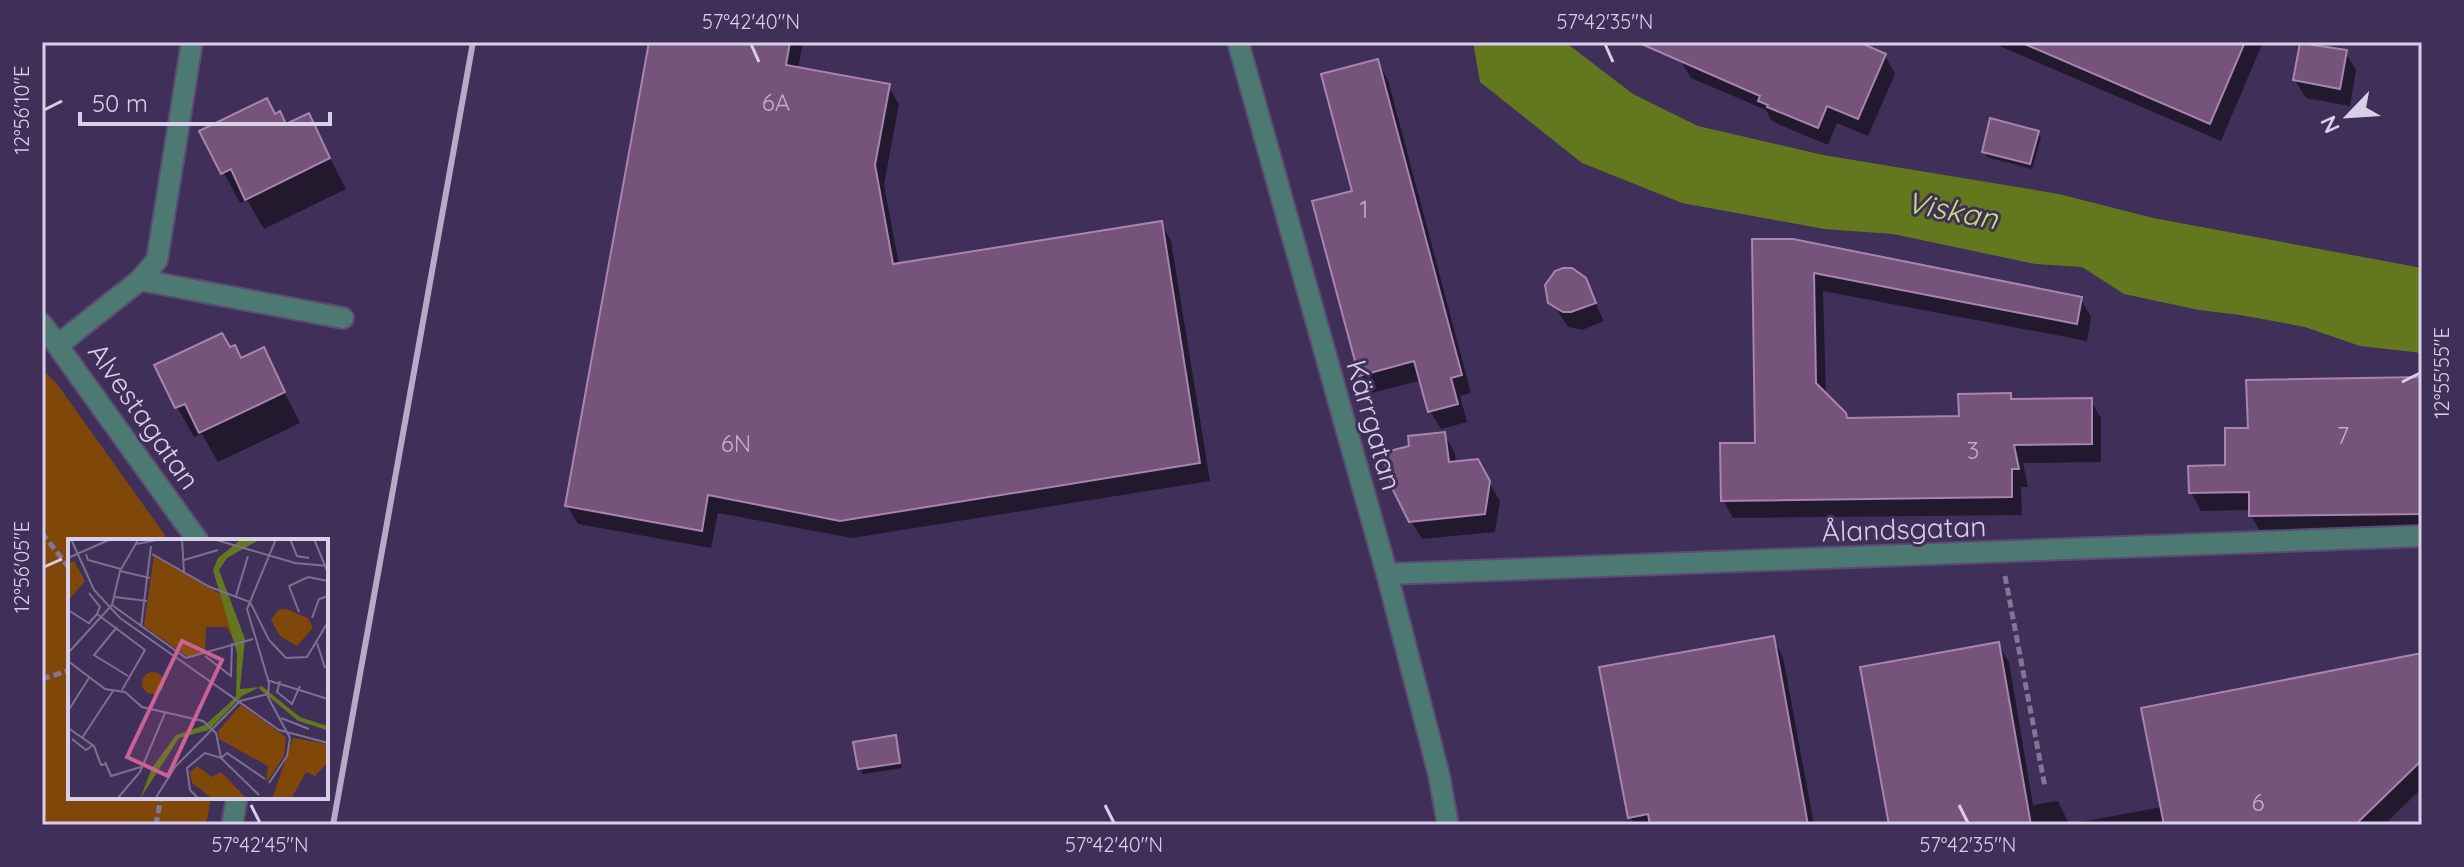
<svg xmlns="http://www.w3.org/2000/svg" width="2464" height="867" viewBox="0 0 2464 867" font-family="Quicksand,sans-serif">
  <style>
    .green { fill: #804808 }
    .water { fill: #63771f }
    .shadow { fill: #0007 }
    .building { fill: #75537b; stroke: #a884ae; stroke-width: 2 }
    .lines { fill: none; stroke-linecap: round; stroke-linejoin: round }
    .minor-casing { stroke: #5b4c73; stroke-width: 24 }
    .path { stroke: #827598; stroke-width: 5; stroke-dasharray: 8 4; stroke-linecap: butt }
    .minor { stroke: #4c7971; stroke-width: 20 }
    .rail { stroke: #b5aac8; stroke-width: 6 }
    .ticks { fill: none; stroke: #d8cfe9; stroke-width: 3 }
    .labels { text-anchor: middle; stroke-width: 6; stroke-linejoin: round; paint-order: stroke }
    .number-label { font-size: 24px; fill: #bfb0ce }
    .street-label { font-size: 28px; fill: #d8cfe9; stroke: #402f59 }
    .water-label { font-size: 30px; font-style: italic; fill: #c5e371; stroke: #402f59 }
    .inset-river { fill: none; stroke: #63771f; stroke-width: 4 }
    .inset-road { fill: none; stroke: #7d6f93; stroke-width: 2 }
    .view { fill: #cb6194; fill-opacity: 0.15; stroke: #cb6194; stroke-width: 4 }
    .inset-edge { fill: none; stroke: #d8cfe9; stroke-width: 4 }
    .neatline { fill: none; stroke: #d8cfe9; stroke-width: 3 }
    .ticks-label { font-size: 20px; text-anchor: middle; fill: #d8cfe9 }
  </style>
  <rect width="100%" height="100%" fill="#402f59"/>
  <!-- green -->
  <polygon class="green" points="42,369 57,384 169,541 70,541 70,797 211,797 206,825 42,825"/>
  <!-- water -->
  <polygon class="water" points="1473,42 1565,42 1633,94 1698,126 1823,155 2059,194 2153,218 2422,268 2422,353 2360,346 2305,327 2240,315 2199,310 2124,294 2082,267 2035,264 1893,234 1824,229 1682,203 1582,163 1480,82"/>
  <!-- shadow -->
  <g class="shadow">
    <polygon points="651,42 803,42 798,69 888,86 899,104 884,185 899,265 1161,223 1171,241 1210,481 852,538 718,513 711,548 578,524 567,506"/>
    <polygon points="1651,42 1854,42 1885,55 1895,74 1868,136 1837,123 1828,145 1780,125 1771,120 1766,110 1691,78 1680,60"/>
    <polygon points="1990,42 2263,42 2221,141"/>
    <polygon points="2345,52 2356,70 2350,106 2306,98 2295,80"/>
    <polygon points="1377,62 1388,80 1471,393 1460,396 1467,422 1441,429 1430,411 1422,380 1372,393 1361,375 1355,192"/>
    <polygon points="276,116 287,126 308,116 346,189 264,229 247,200 240,203 202,132"/>
    <polygon points="2037,132 2041,138 2032,169 1987,157 1984,151"/>
    <polygon points="1754,241 2080,298 2091,317 2087,341 1823,291 1826,395 1849,420 1961,418 2010,395 2013,401 2090,400 2101,418 2101,462 2023,463 2028,487 2021,487 2022,515 1733,518 1723,500 1757,445"/>
    <polygon points="1584,279 1604,321 1582,330 1568,327 1547,294"/>
    <polygon points="263,350 300,423 218,462 202,434 194,437 177,407 241,360"/>
    <polygon points="2422,379 2422,532 2262,534 2251,516 2251,510 2201,511 2191,492 2227,467 2250,430"/>
    <polygon points="1444,434 1455,453 1456,463 1477,461 1500,501 1495,532 1422,539 1411,521"/>
    <polygon points="1773,638 1783,657 1814,825 1635,825 1630,817"/>
    <polygon points="1998,644 2009,662 2033,805 2058,801 2069,824 2162,807 2422,655 2422,788 2384,825 1891,825"/>
    <polygon points="895,737 902,768 863,774 859,768"/>
  </g>
  <!-- building -->
  <g class="building">
    <polygon points="649,42 790,42 786,65 890,84 875,165 893,264 1162,221 1200,463 840,521 708,495 702,531 565,506"/>
    <polygon points="1637,42 1859,42 1886,54 1858,119 1827,106 1818,128 1767,107 1768,105 1758,101 1760,96"/>
    <polygon points="2020,42 2245,42 2210,124"/>
    <polygon points="2300,43 2347,50 2340,89 2293,80"/>
    <polygon points="1378,59 1462,375 1451,378 1458,404 1428,412 1414,361 1359,376 1312,201 1352,191 1321,74"/>
    <polygon points="267,98 275,114 280,111 286,124 309,113 330,158 245,200 231,169 221,174 199,131"/>
    <polygon points="1990,118 2039,131 2030,164 1982,152"/>
    <polygon points="1752,239 1793,239 2082,297 2077,324 1814,273 1816,383 1846,413 1847,418 1959,416 1958,394 2011,393 2011,399 2092,398 2092,444 2014,445 2019,469 2012,469 2012,497 1721,501 1720,443 1755,443"/>
    <polygon points="1563,268 1572,268 1586,278 1596,303 1571,312 1563,312 1548,303 1545,285 1555,271"/>
    <polygon points="222,333 230,347 235,345 241,358 264,347 285,392 199,433 185,404 175,408 154,365"/>
    <polygon points="2422,377 2422,514 2249,516 2249,492 2189,493 2188,466 2225,465 2225,428 2248,428 2246,380"/>
    <polygon points="1445,432 1449,462 1478,459 1490,481 1485,514 1409,522 1393,490 1382,453 1409,446 1408,436"/>
    <polygon points="1774,636 1808,825 1650,825 1648,814 1628,818 1599,667"/>
    <polygon points="1999,642 2031,825 1889,825 1860,667"/>
    <polygon points="2422,653 2422,760 2355,825 2164,825 2141,708"/>
    <polygon points="896,735 900,763 858,769 853,742"/>
  </g>
  <g class="lines">
    <defs>
      <g id="minor">
        <polyline points="1238,42 1387,574 1439,775 1448,825"/>
        <polyline points="140,280 343,318"/>
        <polyline points="42,324 198,541"/>
        <polyline points="59,344 140,280 157,260 192,42"/>
        <polyline points="1387,574 2422,536"/>
        <polyline points="232,825 237,797"/>
      </g>
    </defs>
    <!-- minor casing -->
    <use href="#minor" class="minor-casing"/>
    <!-- path -->
    <g class="path">
      <polyline points="42,533 70,569"/>
      <polyline points="2005,576 2045,787"/>
      <polyline points="42,679 70,670"/>
      <polyline points="156,825 161,797"/>
    </g>
    <!-- minor -->
    <use href="#minor" class="minor"/>
    <!-- rail -->
    <polyline class="rail" points="333,825 473,42"/>
  </g>
  <!-- ticks -->
  <path class="ticks" d="M 751,44 L 759,62M 1605,44 L 1613,62M 44,110 L 62,101M 2402,382 L 2420,373M 44,567 L 62,559M 251,805 L 260,823M 1105,805 L 1114,823M 1959,805 L 1968,823"/>
  <g class="labels">
    <!-- number labels -->
    <g class="number-label">
      <text x="776" y="111">6A</text>
      <text x="1364" y="218">1</text>
      <text x="2343" y="444">7</text>
      <text x="736" y="452">6N</text>
      <text x="1973" y="459">3</text>
      <text x="2258" y="811">6</text>
    </g>
    <!-- street labels -->
    <g class="street-label">
      <text transform="translate(144 416) rotate(55)" y="10">Alvestagatan</text>
      <text transform="translate(1374 425) rotate(74)" y="10">Kärrgatan</text>
      <text transform="translate(1904 529) rotate(-2)" y="10">Ålandsgatan</text>
    </g>
    <!-- water labels -->
    <g class="water-label">
      <text transform="translate(1952 211) rotate(11)" y="10">Viskan</text>
    </g>
  </g>
  <!-- overview -->
  <g transform="translate(68 539)">
    <rect width="260" height="260" fill="#402f59"/>
    <path d="M 86,17 L 152,55 L 166,102 L 159,88 L 138,88 L 137,115 L 120,118 L 76,87 ZM 6,22 L 17,42 L 0,62 L 0,24 ZM 218,70 L 240,79 L 245,89 L 229,107 L 212,97 L 203,81 L 210,71 ZM74 144a11 11 0 1 1 22 0a11 11 0 1 1-22 0ZM 173,166 L 218,198 L 216,217 L 198,244 L 200,227 L 151,200 L 150,192 ZM 225,199 L 260,205 L 260,223 L 247,237 L 238,233 L 223,260 L 204,260 ZM 129,227 L 144,238 L 153,233 L 179,260 L 145,260 L 124,244 L 122,233 Z" fill="#804808"/>
    <path d="M 193,0 L 159,19 L 151,31 L 177,100 L 172,150 L 192,148 L 174,157 L 141,191 L 111,199 L 72,260 L 84,229 L 108,196 L 137,186 L 168,158 L 169,114 L 145,31 L 150,19 L 171,2 Z" fill="#63771f"/>
    <path class="inset-river" d="M 192,148 L 231,180 L 259,189"/>
    <path class="inset-road" d="M 3,0 L 26,51 L 52,79 L 211,191 L 260,204M 114,0 L 116,33M 145,0 L 227,24 L 260,27M 222,0 L 229,17 L 241,19M 246,0 L 260,34M 69,5 L 93,0M 18,15 L 20,21 L 53,30M 84,15 L 142,48 L 182,63 L 201,101 L 218,119 L 239,118 L 260,83M 0,19 L 43,0M 116,21 L 150,11M 52,32 L 82,39M 21,54 L 32,68 L 29,75M 168,57 L 180,17M 47,58 L 79,62M 44,66 L 118,119 L 185,100M 0,71 L 22,85M 231,73 L 221,47 L 240,38 L 260,42M 244,79 L 251,60 L 260,57M 21,84 L 29,75 L 77,111 L 54,151M 49,88 L 26,116 L 60,137M 73,88 L 83,7M 249,104 L 257,129M 0,114 L 44,66 L 52,32 L 70,1M 137,117 L 163,137 L 164,104M 0,122 L 37,150 L 57,153 L 74,168 L 135,182 L 148,194 L 153,219 L 191,256M 260,122 L 260,148M 199,141 L 260,160M 212,142 L 209,153 L 224,165 L 232,147M 0,172 L 21,139M 213,179 L 241,190M 0,189 L 26,207 L 33,226 L 38,225M 14,199 L 45,152M 4,200 L 18,211 L 25,206M 37,223 L 43,237 L 73,228M 201,244 L 219,217 L 222,199 L 200,158 L 201,144 L 179,70 L 208,0M 49,260 L 72,233 L 97,174M 87,260 L 107,228 L 172,162 L 200,155M 131,260 L 122,251 L 119,229 L 137,214 L 153,219 L 159,214 L 197,240"/>
    <path class="view" d="M 114,102 L 154,121 L 100,237 L 59,218 Z"/>
    <rect width="260" height="260" class="inset-edge"/>
  </g>
  <!-- border -->
  <rect width="2464" height="867" fill="none" stroke="#402f59" stroke-width="88"/>
  <!-- north arrow -->
  <g transform="translate(2348 116) rotate(245)" stroke="#402f59" stroke-width="6" paint-order="stroke">
  <path d="M0-6L14 30L0 20L-14 30Z" fill="#d8cfe9"/>
  <text y="-12" font-size="22" font-weight="bold" text-anchor="middle" fill="#d8cfe9">N</text>
  </g>
  <!-- scale -->
  <path d="M80 112v12h250v-12" fill="none" stroke="#d8cfe9" stroke-width="4"/>
  <text x="92" y="112" font-size="24" fill="#d8cfe9" stroke="#402f59" stroke-width="6" paint-order="stroke">50 m</text>
  <rect x="44" y="44" width="2376" height="779" class="neatline"/>
  <g class="ticks-label">
    <text x="751" y="29">57°42'40"N</text>
    <text x="1605" y="29">57°42'35"N</text>
    <text transform="translate(22 110) rotate(-90)" y="7">12°56'10"E</text>
    <text transform="translate(2442 373) rotate(-90)" y="7">12°55'55"E</text>
    <text transform="translate(22 567) rotate(-90)" y="7">12°56'05"E</text>
    <text x="260" y="852">57°42'45"N</text>
    <text x="1114" y="852">57°42'40"N</text>
    <text x="1968" y="852">57°42'35"N</text>
  </g>
</svg>
